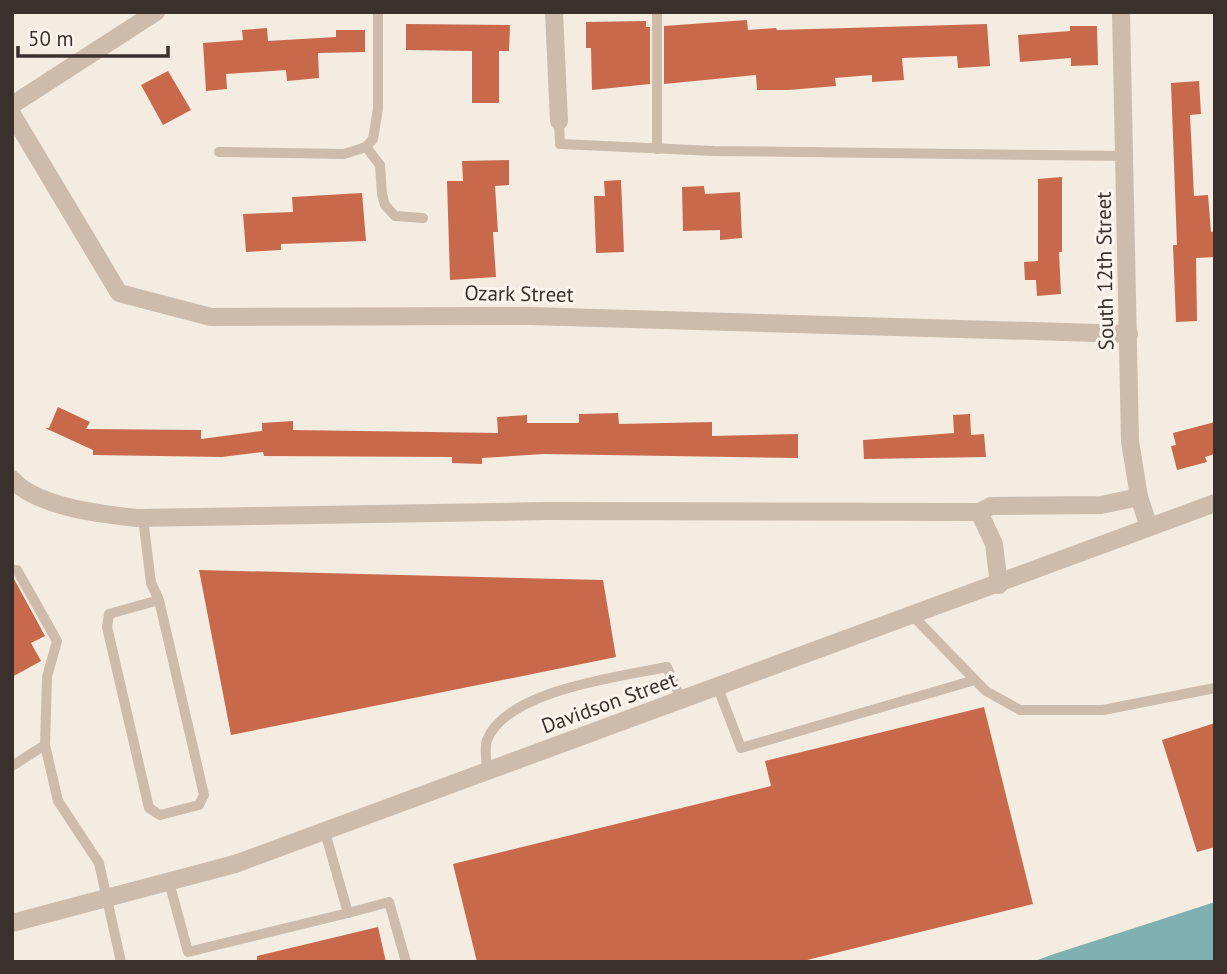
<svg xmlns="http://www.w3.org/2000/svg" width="1227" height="974" viewBox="0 0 1227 974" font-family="'PT Sans',sans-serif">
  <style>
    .water { fill: #7fb0b2 }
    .building { fill: #c8694b }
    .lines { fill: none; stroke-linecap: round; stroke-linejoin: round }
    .service { stroke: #cdbbac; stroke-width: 10 }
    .minor { stroke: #cdbbac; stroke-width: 18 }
    .tertiary { stroke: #cdbbac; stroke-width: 18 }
    .labels { text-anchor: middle; stroke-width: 6; stroke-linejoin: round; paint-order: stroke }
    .street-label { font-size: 21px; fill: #3b302b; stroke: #fbf5ee }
  </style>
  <rect width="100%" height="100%" fill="#f4ebe1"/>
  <!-- water -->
  <polygon class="water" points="1215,902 1215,962 1032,962 1054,954"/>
  <!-- building -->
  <g class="building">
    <polygon points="747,20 748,30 776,28 777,30 987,24 990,66 958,68 957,56 902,58 904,80 872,82 872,75 835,78 836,86 789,90 757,90 756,75 664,84 664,26"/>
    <polygon points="646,21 646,27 650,27 650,84 592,90 591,48 586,48 586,22"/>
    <polygon points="406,24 510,25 509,51 499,51 499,103 472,103 472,51 406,50"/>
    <polygon points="1070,26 1097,26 1098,65 1071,66 1071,58 1020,62 1018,35 1070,31"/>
    <polygon points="267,28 268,41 336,37 336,30 365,30 365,52 318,53 319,78 287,81 286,70 226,74 227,89 206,91 203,43 243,40 242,30"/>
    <polygon points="168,71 191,110 163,125 141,85"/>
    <polygon points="1199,81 1201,114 1190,115 1194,196 1208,195 1211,232 1215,231 1215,257 1196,258 1197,321 1176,322 1173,245 1177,245 1171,83"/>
    <polygon points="509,160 509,185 495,186 498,232 493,232 496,277 450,280 447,181 463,181 462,161"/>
    <polygon points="1062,177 1062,252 1059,252 1061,294 1037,296 1036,280 1025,280 1024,262 1038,261 1038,179"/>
    <polygon points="621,180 624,252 596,253 594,196 605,196 604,181"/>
    <polygon points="704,186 705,194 740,192 742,238 720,240 720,230 683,231 682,187"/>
    <polygon points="362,193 366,241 281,244 281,250 246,252 243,214 293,212 292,197"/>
    <polygon points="58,407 90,422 86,429 201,430 201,439 262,431 262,423 293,421 293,430 498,433 497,417 527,415 527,423 579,423 579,414 618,413 619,424 712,422 712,436 798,434 798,458 544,454 482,458 482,464 452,463 452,457 264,456 263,452 222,457 93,455 93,450 45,428 49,428"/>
    <polygon points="970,414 971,435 984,434 986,457 864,459 863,440 954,433 953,415"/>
    <polygon points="1215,422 1215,454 1205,457 1207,462 1177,470 1171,446 1176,445 1173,433"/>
    <polygon points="199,570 603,580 616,657 231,735"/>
    <polygon points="13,577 45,636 31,643 41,661 12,677"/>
    <polygon points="984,707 1033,904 799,962 477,962 453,864 771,786 765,761"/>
    <polygon points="1215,723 1215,847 1197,852 1162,740"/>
    <polygon points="378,927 386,962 257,962 257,956"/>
  </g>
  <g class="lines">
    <!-- service -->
    <g class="service">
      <polyline points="657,12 657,149"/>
      <polyline points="559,121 560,144 714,151 1125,156"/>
      <polyline points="366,147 380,165 382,194 385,205 395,216 423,218"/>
      <polyline points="219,152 344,154 366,147 373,139 378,109 378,12"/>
      <polyline points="143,518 151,583 159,600 204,795 199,805 160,815 149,808 107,627 109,614 159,600"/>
      <polyline points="12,570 17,570 57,641 47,677 45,745 58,801 99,863 121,962"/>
      <polyline points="913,616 975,680"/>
      <polyline points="718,688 741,748 975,680 986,691 1020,710 1103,710 1215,688"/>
      <polyline points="12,766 45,745"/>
      <path d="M 487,772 C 487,763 484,749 487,740 C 507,690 619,677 667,667 L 682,701"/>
      <polyline points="169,882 188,952 348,913 325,832"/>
      <polyline points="348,913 389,902 406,962"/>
    </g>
    <!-- minor -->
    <g class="minor">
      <polyline points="554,12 559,121"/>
      <polyline points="1121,12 1130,441 1139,497 1149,527"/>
      <polyline points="12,105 156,12"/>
      <polyline points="12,114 119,293 211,317 530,316 1129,334"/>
      <path d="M 12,479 C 36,507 102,514 137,518 L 548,511 L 979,512 L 991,506 L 1101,505 L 1139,497"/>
      <polyline points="979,512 994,544 999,585"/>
    </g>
    <!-- tertiary -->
    <polyline class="tertiary" points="12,923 235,864 1215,503"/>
  </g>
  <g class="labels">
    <!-- street labels -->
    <g class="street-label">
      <text transform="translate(1105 271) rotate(-91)" y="7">South 12th Street</text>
      <text transform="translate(519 294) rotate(1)" y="7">Ozark Street</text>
      <text transform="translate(609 703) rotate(-20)" y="7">Davidson Street</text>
    </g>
  </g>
  <!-- border -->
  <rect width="1227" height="974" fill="none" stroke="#3b302b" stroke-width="28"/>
  <!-- scale -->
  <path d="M18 46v10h150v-10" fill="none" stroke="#3b302b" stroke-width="3.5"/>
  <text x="28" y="46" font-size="21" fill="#3b302b" stroke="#fbf5ee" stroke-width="5" paint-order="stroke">50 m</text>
</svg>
